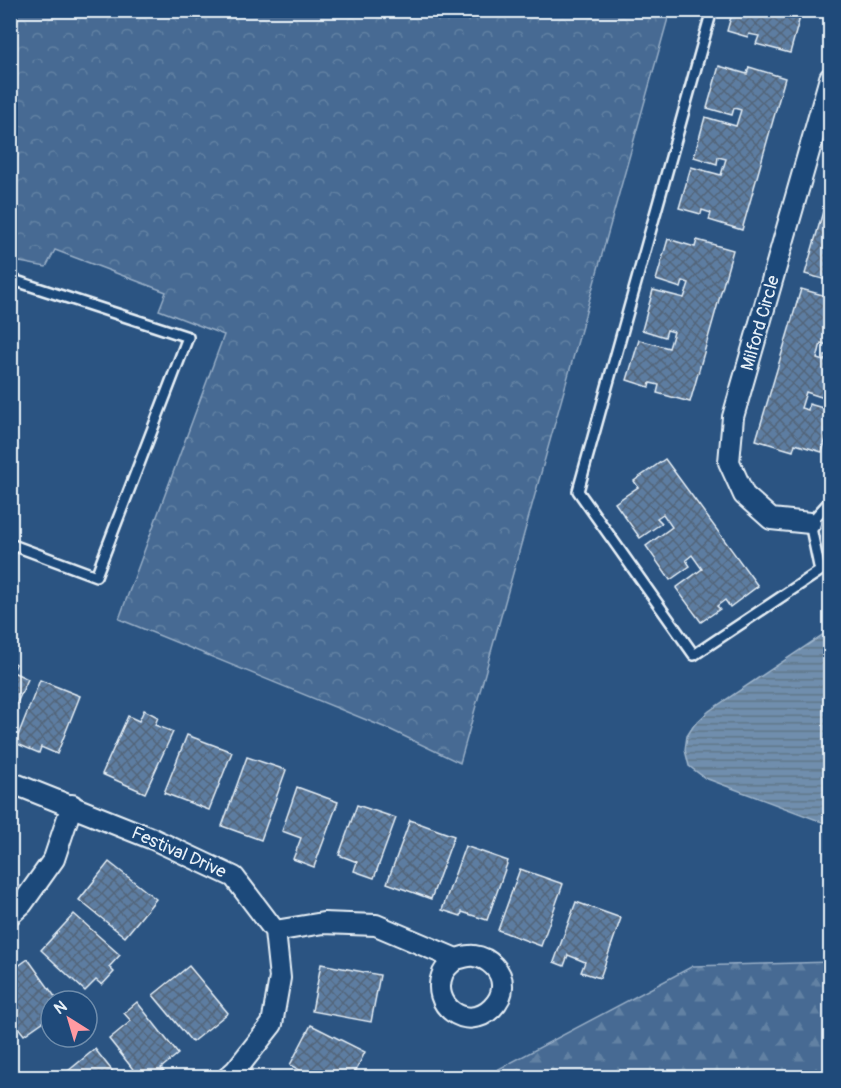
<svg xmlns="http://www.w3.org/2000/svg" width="841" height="1088" viewBox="0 0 841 1088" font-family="Pangolin,sans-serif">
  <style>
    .forest { fill: url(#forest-firs); stroke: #98aec6; stroke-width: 1.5 }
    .park { fill: url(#park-crowns); stroke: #98aec6; stroke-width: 1.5 }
    .water { fill: url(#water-rules); stroke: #a0b6cb; stroke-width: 1.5 }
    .building { fill: url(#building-cross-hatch); stroke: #e8f1f8; stroke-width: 1.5 }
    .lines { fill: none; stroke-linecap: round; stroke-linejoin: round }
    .lane-casing { stroke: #e8f1f8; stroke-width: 14 }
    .street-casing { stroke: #e8f1f8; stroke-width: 24 }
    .lane { stroke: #1f4a7a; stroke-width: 9 }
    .street { stroke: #1f4a7a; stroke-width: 20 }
    .labels { text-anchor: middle; stroke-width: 4.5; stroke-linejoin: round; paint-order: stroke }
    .street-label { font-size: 18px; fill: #e8f1f8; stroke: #1f4a7a }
  </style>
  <defs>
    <pattern id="forest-firs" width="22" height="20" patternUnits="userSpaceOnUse" patternTransform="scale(1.5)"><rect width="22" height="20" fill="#476b93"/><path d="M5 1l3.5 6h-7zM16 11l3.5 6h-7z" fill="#6281a3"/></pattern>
    <pattern id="park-crowns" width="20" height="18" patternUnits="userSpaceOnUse" patternTransform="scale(1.5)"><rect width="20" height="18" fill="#476b93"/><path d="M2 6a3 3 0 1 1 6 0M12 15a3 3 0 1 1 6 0" fill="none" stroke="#6281a3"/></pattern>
    <pattern id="water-rules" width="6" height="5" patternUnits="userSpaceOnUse" patternTransform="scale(1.5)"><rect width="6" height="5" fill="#708ead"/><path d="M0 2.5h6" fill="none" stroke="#61768a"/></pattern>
    <pattern id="building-cross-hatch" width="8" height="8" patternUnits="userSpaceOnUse" patternTransform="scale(1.5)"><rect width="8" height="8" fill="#5d7da1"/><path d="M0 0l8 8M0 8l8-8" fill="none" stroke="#53657a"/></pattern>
  </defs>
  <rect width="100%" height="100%" fill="#2b5482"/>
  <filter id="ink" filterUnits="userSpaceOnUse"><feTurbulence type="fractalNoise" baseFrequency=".0167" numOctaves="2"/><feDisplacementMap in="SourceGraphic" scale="12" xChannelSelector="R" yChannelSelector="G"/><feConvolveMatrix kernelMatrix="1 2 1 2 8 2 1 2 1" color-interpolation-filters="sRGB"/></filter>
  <g filter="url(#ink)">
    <!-- forest -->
    <polygon class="forest" points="830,962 830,1077 484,1077 693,966"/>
    <!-- park -->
    <polygon class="park" points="10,11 670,11 460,763 391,730 119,619 224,335 159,310 166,292 55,250 46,267 20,262 11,264"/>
    <!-- water -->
    <polygon class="water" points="830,630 830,825 705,778 689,766 685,750 687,736 694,725 709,711"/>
    <!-- building -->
    <g class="building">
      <polygon points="733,10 802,10 790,53 756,44 759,36 749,34 748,37 727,31"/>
      <polygon points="719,66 747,74 749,67 785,78 742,230 709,220 711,213 702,210 701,214 679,208 691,167 721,175 726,159 718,157 717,164 694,157 705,117 736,126 741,110 734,108 732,115 707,108"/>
      <polygon points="830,187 830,281 805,274"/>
      <polygon points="668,239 695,247 697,240 733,250 690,402 657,393 659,385 650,383 649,387 627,380 639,340 669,348 674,332 667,330 665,337 642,330 653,290 684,298 689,283 683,281 681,288 656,280"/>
      <polygon points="801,289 830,297 830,346 821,343 817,359 824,361 825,355 830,356 830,400 806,392 801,408 808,410 809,404 830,410 830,424 822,452 795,444 793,451 756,440"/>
      <polygon points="665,459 758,586 730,607 725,600 717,606 720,609 701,622 676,588 702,569 692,555 686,560 690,566 670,580 646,546 672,527 663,514 657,518 662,523 640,538 615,503 638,487 634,481"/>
      <polygon points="10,662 16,664 13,672 28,679 10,718"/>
      <polygon points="40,680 80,696 57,754 41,747 39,753 15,743"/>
      <polygon points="144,710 158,717 155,725 173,732 145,793 102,774 128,716 139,721"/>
      <polygon points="187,735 232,752 209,810 164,793"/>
      <polygon points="247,757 286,770 261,840 222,826"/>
      <polygon points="297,787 338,802 314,867 293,859 301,838 282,831"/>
      <polygon points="357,805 396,818 374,878 354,871 357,862 339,855"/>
      <polygon points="410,820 454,836 431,899 387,883"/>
      <polygon points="465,846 508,861 487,920 462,912 461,916 442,910"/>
      <polygon points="109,862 156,899 125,937 79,900"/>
      <polygon points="520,869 563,884 541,946 498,930"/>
      <polygon points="576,902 621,918 600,978 581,972 585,962 568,955 564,966 554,962"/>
      <polygon points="74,914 120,955 109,967 114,972 102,985 96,980 85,991 41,950"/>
      <polygon points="28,959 58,1001 51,1001 51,1016 24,1035 10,1017 10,972"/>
      <polygon points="321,964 380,975 371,1022 312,1011"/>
      <polygon points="189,966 228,1013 192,1042 153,995"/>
      <polygon points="137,1002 178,1054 161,1068 164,1072 157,1078 140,1078 109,1039 131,1021 124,1013"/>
      <polygon points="311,1025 365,1052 352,1078 314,1078 290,1065"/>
      <polygon points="95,1049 118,1078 63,1078 62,1076"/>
    </g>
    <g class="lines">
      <defs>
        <g id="lane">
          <polyline points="712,10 578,491 694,655 820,571 810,523 830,501"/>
          <polyline points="10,279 188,337 96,576 10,544"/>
        </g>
        <g id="street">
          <polyline points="810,523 771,519 744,495 729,462 733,417 830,78"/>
          <polyline points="10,782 153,839 234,877 275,931 280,978 272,1024 236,1070 227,1078"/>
          <polyline points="10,915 22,904 54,859 72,805"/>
          <path d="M 275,931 L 323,923 L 376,925 L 456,959 C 451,963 446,967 443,973 C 429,1005 467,1033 492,1008 C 497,1003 502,995 502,987 C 503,971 489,958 474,956 C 468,955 461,958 456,959"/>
        </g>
      </defs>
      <!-- lane casing -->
      <use href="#lane" class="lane-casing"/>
      <!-- street casing -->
      <use href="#street" class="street-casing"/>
      <!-- lane -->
      <use href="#lane" class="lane"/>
      <!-- street -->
      <use href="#street" class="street"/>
    </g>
  </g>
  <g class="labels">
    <!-- street labels -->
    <g class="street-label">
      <text transform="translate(760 323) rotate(-74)" y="6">Milford Circle</text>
      <text transform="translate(179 852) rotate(24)" y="6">Festival Drive</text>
    </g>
  </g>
  <!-- margin -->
  <rect width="841" height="1088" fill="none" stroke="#1f4a7a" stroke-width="36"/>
  <rect x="18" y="18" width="805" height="1052" fill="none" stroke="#e8f1f8" stroke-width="2" filter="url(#ink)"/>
  <!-- north arrow -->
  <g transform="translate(69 1019) rotate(323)"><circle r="28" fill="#1f4a7a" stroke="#6f8dac" stroke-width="1.5"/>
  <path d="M0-4.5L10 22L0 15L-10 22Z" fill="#ff9aa2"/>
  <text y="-9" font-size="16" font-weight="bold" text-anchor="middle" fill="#e8f1f8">N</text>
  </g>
</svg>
